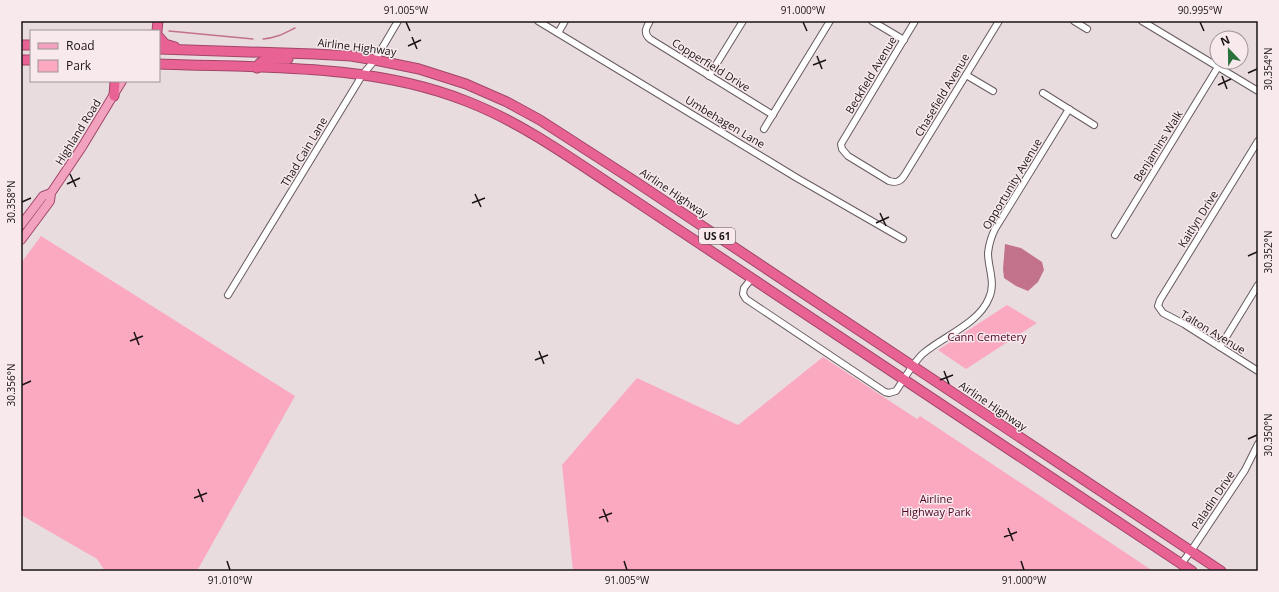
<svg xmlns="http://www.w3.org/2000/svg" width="1279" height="592" viewBox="0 0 1279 592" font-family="'Open Sans',sans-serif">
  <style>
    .green { fill: #faa9c1 }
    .water { fill: #c3728c }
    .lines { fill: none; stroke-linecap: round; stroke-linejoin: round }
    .stream { stroke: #c3728c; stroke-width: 1.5 }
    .minor-casing { stroke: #665b5e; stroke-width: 8 }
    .major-casing { stroke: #a04768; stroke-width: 10 }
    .highway-casing { stroke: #a04768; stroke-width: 11 }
    .minor { stroke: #fff; stroke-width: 6 }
    .major { stroke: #f2a1bf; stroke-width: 8 }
    .highway { stroke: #e96294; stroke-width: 9 }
    .ticks { fill: none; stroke: #191415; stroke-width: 1.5 }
    .labels { text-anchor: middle; stroke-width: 3; stroke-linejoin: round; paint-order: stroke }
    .shield { fill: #f7e9ec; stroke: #5c5456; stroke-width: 1 }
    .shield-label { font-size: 10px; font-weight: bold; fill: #191415 }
    .street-label { font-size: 11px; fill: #191415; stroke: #f7e9ec }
    .park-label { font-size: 11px; fill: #500427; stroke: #f7e9ec }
    .neatline { fill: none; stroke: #191415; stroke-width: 1.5 }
    .ticks-label { font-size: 10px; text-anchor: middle; fill: #191415 }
  </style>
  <rect width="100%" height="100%" fill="#e9dcdf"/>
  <!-- green -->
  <g class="green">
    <polygon points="41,236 295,396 197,571 105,571 97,559 21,515 21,263"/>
    <polygon points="1007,305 1037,323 966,369 938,350"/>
    <polygon points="823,357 917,419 920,416 1153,571 573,571 562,465 637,378 738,425"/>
  </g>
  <!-- water -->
  <polygon class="water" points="1005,244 1021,248 1042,262 1044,270 1038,282 1028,291 1016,286 1004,278 1003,269"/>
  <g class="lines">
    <!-- stream -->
    <g class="stream">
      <polyline points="169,31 253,39"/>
      <path d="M 263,39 C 276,38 283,34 295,28"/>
    </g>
    <defs>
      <g id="minor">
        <polyline points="538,21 797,178 903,239"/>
        <path d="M 650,21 C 646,28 643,33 650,39 L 773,115"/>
        <polyline points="872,21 904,40"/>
        <path d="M 915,21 L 841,144 L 842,149 L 848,156 L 889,181 C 896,183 900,182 904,176 L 999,21"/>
        <polyline points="1074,21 1087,29"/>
        <polyline points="1142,21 1258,91"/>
        <polyline points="558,33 565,21"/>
        <polyline points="966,75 993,91"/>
        <polyline points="709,76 743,21"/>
        <polyline points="1043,93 1094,125"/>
        <polyline points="764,129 830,21"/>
        <polyline points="1258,141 1160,300 1158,306 1163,313 1184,324 1258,371"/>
        <polyline points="1115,235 1218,67"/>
        <path d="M 752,278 L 744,288 L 743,294 L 746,299 L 885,392 L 889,393 L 896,391 C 903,381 916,358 925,352 C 946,335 979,323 989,298 C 996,283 988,268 988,253 C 989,244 991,237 995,229 L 1069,109"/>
        <polyline points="228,295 363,74 375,60 398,21"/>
        <polyline points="1220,347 1258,285"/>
        <polyline points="1181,564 1191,551 1245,470 1258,444"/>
      </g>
      <g id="major">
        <polyline points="21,225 43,196 51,193"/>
        <polyline points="21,240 50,201 51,193 82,147 122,81"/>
      </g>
      <g id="highway">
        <polyline points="157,31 158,21"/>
        <polyline points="159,37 165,44 175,47"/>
        <polyline points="21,45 31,45"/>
        <polyline points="159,49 314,54 351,56 375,60 419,69 466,84 507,102 540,120 633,180 1221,571"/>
        <polyline points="21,60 31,60"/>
        <path d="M 159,64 C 261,68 370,63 466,101 C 523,123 572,159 622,192 L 1192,571"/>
        <path d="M 257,68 C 261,56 278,59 288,59"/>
        <polyline points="114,96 115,81"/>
      </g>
    </defs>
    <!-- minor casing -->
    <use href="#minor" class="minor-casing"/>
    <!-- major casing -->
    <use href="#major" class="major-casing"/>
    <!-- highway casing -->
    <use href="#highway" class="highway-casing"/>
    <!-- minor -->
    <use href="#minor" class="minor"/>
    <!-- major -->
    <use href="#major" class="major"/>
    <!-- highway -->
    <use href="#highway" class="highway"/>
  </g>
  <!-- ticks -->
  <path class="ticks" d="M 406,22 L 410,31M 803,22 L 807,31M 1200,22 L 1204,31M 412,37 L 417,49M 408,46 L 421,40M 817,56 L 822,69M 813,65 L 826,60M 1248,73 L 1257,69M 1222,76 L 1227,89M 1218,85 L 1231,79M 70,174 L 76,187M 67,184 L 80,178M 475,194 L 481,207M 22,202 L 31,198M 472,203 L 485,198M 880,213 L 886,226M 876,223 L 889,217M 1248,256 L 1257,252M 134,332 L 139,345M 130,341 L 143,336M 539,351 L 544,364M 535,360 L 548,355M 944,371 L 949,384M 940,380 L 953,375M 22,385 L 31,381M 1248,439 L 1257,435M 198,489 L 203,502M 194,498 L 207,493M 603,509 L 608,522M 599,518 L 612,513M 1008,528 L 1013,541M 1004,537 L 1017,532M 227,561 L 230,570M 624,561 L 627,570M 1021,561 L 1024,570"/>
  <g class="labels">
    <!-- shield labels -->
    <rect class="shield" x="699" y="228" width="36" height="16" rx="3"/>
    <g class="shield-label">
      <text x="717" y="240">US 61</text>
    </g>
    <!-- street labels -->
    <g class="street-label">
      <text transform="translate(357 47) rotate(7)" y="4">Airline Highway</text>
      <text transform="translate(711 65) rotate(32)" y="4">Copperfield Drive</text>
      <text transform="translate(871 75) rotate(-59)" y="4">Beckfield Avenue</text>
      <text transform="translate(942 95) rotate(-59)" y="4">Chasefield Avenue</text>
      <text transform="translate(725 122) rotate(31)" y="4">Umbehagen Lane</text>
      <text transform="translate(78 132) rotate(-58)" y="4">Highland Road</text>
      <text transform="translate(1158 146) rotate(-58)" y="4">Benjamins Walk</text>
      <text transform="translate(304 152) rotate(-59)" y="4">Thad Cain Lane</text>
      <text transform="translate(1012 184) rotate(-59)" y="4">Opportunity Avenue</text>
      <text transform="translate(674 193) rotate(34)" y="4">Airline Highway</text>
      <text transform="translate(1198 219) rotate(-58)" y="4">Kaitlyn Drive</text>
      <text transform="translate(1213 332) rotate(31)" y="4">Talton Avenue</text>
      <text transform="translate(993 406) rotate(34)" y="4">Airline Highway</text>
      <text transform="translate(1213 500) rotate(-56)" y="4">Paladin Drive</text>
    </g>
    <!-- park labels -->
    <g class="park-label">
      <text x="987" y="341">Cann Cemetery</text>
      <text x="936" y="503">Airline<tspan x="936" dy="13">Highway Park</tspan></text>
    </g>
  </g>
  <!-- border -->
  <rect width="1279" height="592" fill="none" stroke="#f7e9ec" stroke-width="44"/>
  <!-- legend -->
  <rect x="30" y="30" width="130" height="52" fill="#f7e9ec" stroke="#9e9496"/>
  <rect x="38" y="43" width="20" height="6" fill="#f2a1bf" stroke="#9e9496"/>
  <text x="66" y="50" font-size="12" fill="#191415">Road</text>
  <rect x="38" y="60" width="20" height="12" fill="#faa9c1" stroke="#9e9496"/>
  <text x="66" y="70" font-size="12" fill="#191415">Park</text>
  <!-- north arrow -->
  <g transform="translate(1229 50) rotate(338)"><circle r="19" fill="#f7e9ec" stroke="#9e9496"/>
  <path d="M0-3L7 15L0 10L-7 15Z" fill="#2a713e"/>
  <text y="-6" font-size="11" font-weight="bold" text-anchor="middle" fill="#191415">N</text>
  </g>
  <rect x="22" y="22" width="1235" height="548" class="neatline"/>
  <g class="ticks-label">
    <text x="406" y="14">91.005°W</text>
    <text x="803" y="14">91.000°W</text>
    <text x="1200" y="14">90.995°W</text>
    <text transform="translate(1268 69) rotate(-90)" y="4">30.354°N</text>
    <text transform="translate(11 202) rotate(-90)" y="4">30.358°N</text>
    <text transform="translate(1268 252) rotate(-90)" y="4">30.352°N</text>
    <text transform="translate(11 385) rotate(-90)" y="4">30.356°N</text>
    <text transform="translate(1268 435) rotate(-90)" y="4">30.350°N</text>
    <text x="230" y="584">91.010°W</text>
    <text x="627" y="584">91.005°W</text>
    <text x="1024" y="584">91.000°W</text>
  </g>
</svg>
